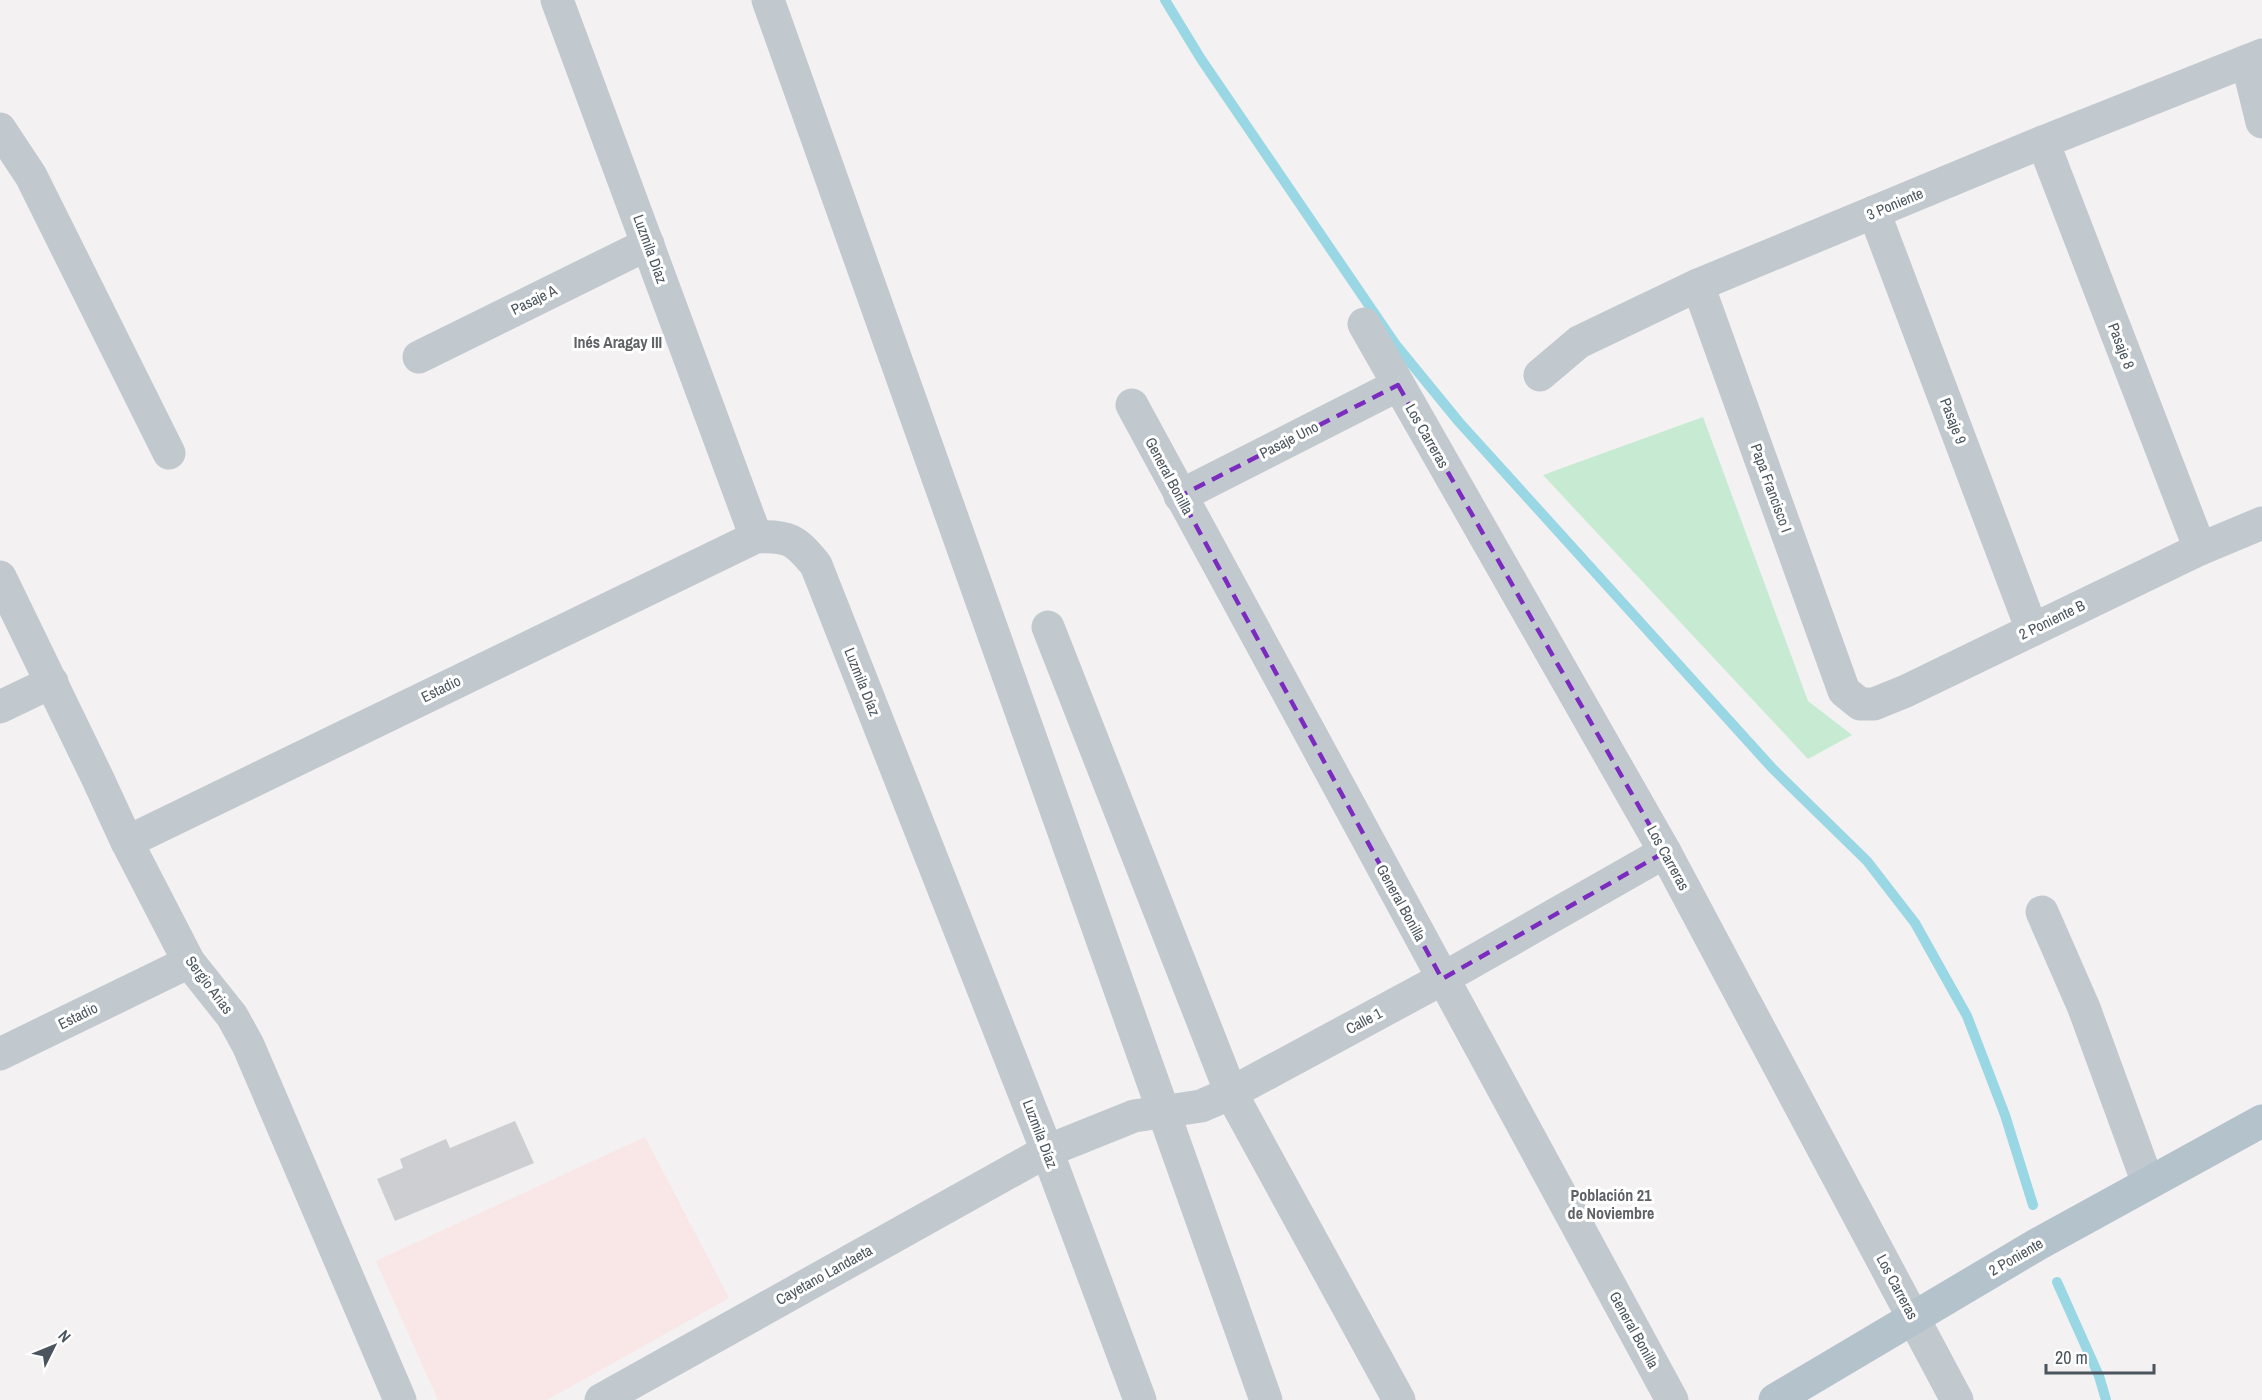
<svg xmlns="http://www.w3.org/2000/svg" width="2262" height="1400" viewBox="0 0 2262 1400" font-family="'Archivo Narrow',sans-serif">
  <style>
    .medical { fill: #f9e6e6 }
    .green { fill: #c6ebd2 }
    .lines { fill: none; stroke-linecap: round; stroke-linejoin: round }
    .stream { stroke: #98d7e3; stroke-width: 10 }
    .building { fill: #ccced2 }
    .minor { stroke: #c1c9ce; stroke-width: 33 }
    .major { stroke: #b4c2cc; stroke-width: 33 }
    .marked { fill: none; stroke: #7b2cbf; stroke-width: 4.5; stroke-dasharray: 12 8; stroke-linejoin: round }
    .labels { text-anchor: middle; stroke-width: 6; stroke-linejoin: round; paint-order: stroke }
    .street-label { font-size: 15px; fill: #4b555d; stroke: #fff }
    .neighbourhood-label { font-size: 16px; font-weight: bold; fill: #5e6265; stroke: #fff }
  </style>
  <rect width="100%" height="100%" fill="#f3f1f2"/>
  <!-- medical -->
  <polygon class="medical" points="645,1137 729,1298 547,1400 438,1400 376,1261"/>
  <!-- green -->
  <polygon class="green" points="1703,417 1808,701 1852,735 1808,759 1543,475"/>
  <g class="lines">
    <!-- stream -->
    <g class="stream">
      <polyline points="1165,0 1201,59 1396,345 1459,422 1773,769 1867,861 1915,923 1967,1016 2005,1115 2033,1205"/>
      <polyline points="2057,1282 2099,1376 2106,1400"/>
    </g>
  </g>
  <!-- building -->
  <polygon class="building" points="515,1121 534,1163 395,1221 377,1179 403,1168 400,1159 446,1139 450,1148"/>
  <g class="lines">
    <!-- minor -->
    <g class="minor">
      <polyline points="557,0 756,537"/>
      <polyline points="768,0 1266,1400"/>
      <polyline points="2247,61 2262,122"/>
      <polyline points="0,129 31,176 169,453"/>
      <polyline points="2043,142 2200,549"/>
      <polyline points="1874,212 2032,630"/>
      <polyline points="1698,285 1844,691 1860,704 1874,704 1906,691 2200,549 2262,523"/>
      <polyline points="1364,324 1665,852 1957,1400"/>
      <polyline points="419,357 648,244"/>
      <polyline points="1540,375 1579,342 1698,285 2043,142 2262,55"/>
      <polyline points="1132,405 1672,1400"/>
      <polyline points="1180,496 1398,385"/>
      <polyline points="0,577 97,777 127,842 189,962 232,1016 248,1045 400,1400"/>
      <polyline points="1048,627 1231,1093 1399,1400"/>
      <polyline points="0,707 52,682"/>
      <path d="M 127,842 L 756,537 C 788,535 796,540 816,565 L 1047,1151 L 1140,1400"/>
      <polyline points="2042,912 2084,1008 2148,1183"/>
      <polyline points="0,1054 189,962"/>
      <polyline points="601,1400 1047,1151 1134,1116 1201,1106 1231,1093 1442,979 1665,852"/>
    </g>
    <!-- major -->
    <polyline class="major" points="1775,1400 2038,1244 2262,1121"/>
  </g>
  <!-- marked area -->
  <path class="marked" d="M 1398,385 L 1665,852 L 1442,979 L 1180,496 Z"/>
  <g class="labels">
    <!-- street labels -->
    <g class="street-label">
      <text transform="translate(1895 204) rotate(-23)" y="5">3 Poniente</text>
      <text transform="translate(650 249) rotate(70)" y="5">Luzmila Díaz</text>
      <text transform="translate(534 300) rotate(-26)" y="5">Pasaje A</text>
      <text transform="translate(2121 346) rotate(69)" y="5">Pasaje 8</text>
      <text transform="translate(1953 421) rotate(69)" y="5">Pasaje 9</text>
      <text transform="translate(1427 436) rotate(60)" y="5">Los Carreras</text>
      <text transform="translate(1289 440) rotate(-27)" y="5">Pasaje Uno</text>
      <text transform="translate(1169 476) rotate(62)" y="5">General Bonilla</text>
      <text transform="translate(1771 488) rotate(70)" y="5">Papa Francisco I</text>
      <text transform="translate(2052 620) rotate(-26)" y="5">2 Poniente B</text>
      <text transform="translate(862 682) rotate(68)" y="5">Luzmila Díaz</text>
      <text transform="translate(441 689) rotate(-26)" y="5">Estadio</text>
      <text transform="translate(1668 858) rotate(61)" y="5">Los Carreras</text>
      <text transform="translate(1401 903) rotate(61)" y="5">General Bonilla</text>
      <text transform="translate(209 985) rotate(53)" y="5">Sergio Arias</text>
      <text transform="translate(78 1016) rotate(-26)" y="5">Estadio</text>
      <text transform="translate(1364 1021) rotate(-28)" y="5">Calle 1</text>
      <text transform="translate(1040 1134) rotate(69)" y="5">Luzmila Díaz</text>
      <text transform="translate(2016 1257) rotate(-30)" y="5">2 Poniente</text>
      <text transform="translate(824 1275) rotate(-29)" y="5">Cayetano Landaeta</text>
      <text transform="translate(1897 1287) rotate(62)" y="5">Los Carreras</text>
      <text transform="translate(1634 1330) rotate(61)" y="5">General Bonilla</text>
    </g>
    <!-- neighbourhood labels -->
    <g class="neighbourhood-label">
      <text x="618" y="348">Inés Aragay III</text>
      <text x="1611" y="1201">Población 21<tspan x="1611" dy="18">de Noviembre</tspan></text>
    </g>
  </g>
  <!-- north arrow -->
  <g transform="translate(54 1346) rotate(47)" stroke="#ffffff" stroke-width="4.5" paint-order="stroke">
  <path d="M0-4.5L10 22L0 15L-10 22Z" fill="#4b555d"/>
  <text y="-9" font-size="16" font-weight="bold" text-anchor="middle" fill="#4b555d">N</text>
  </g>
  <!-- scale -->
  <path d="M2046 1364v9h108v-9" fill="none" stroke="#4b555d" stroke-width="3"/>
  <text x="2055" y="1364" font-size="18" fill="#4b555d" stroke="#ffffff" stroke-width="4.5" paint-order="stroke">20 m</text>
</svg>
